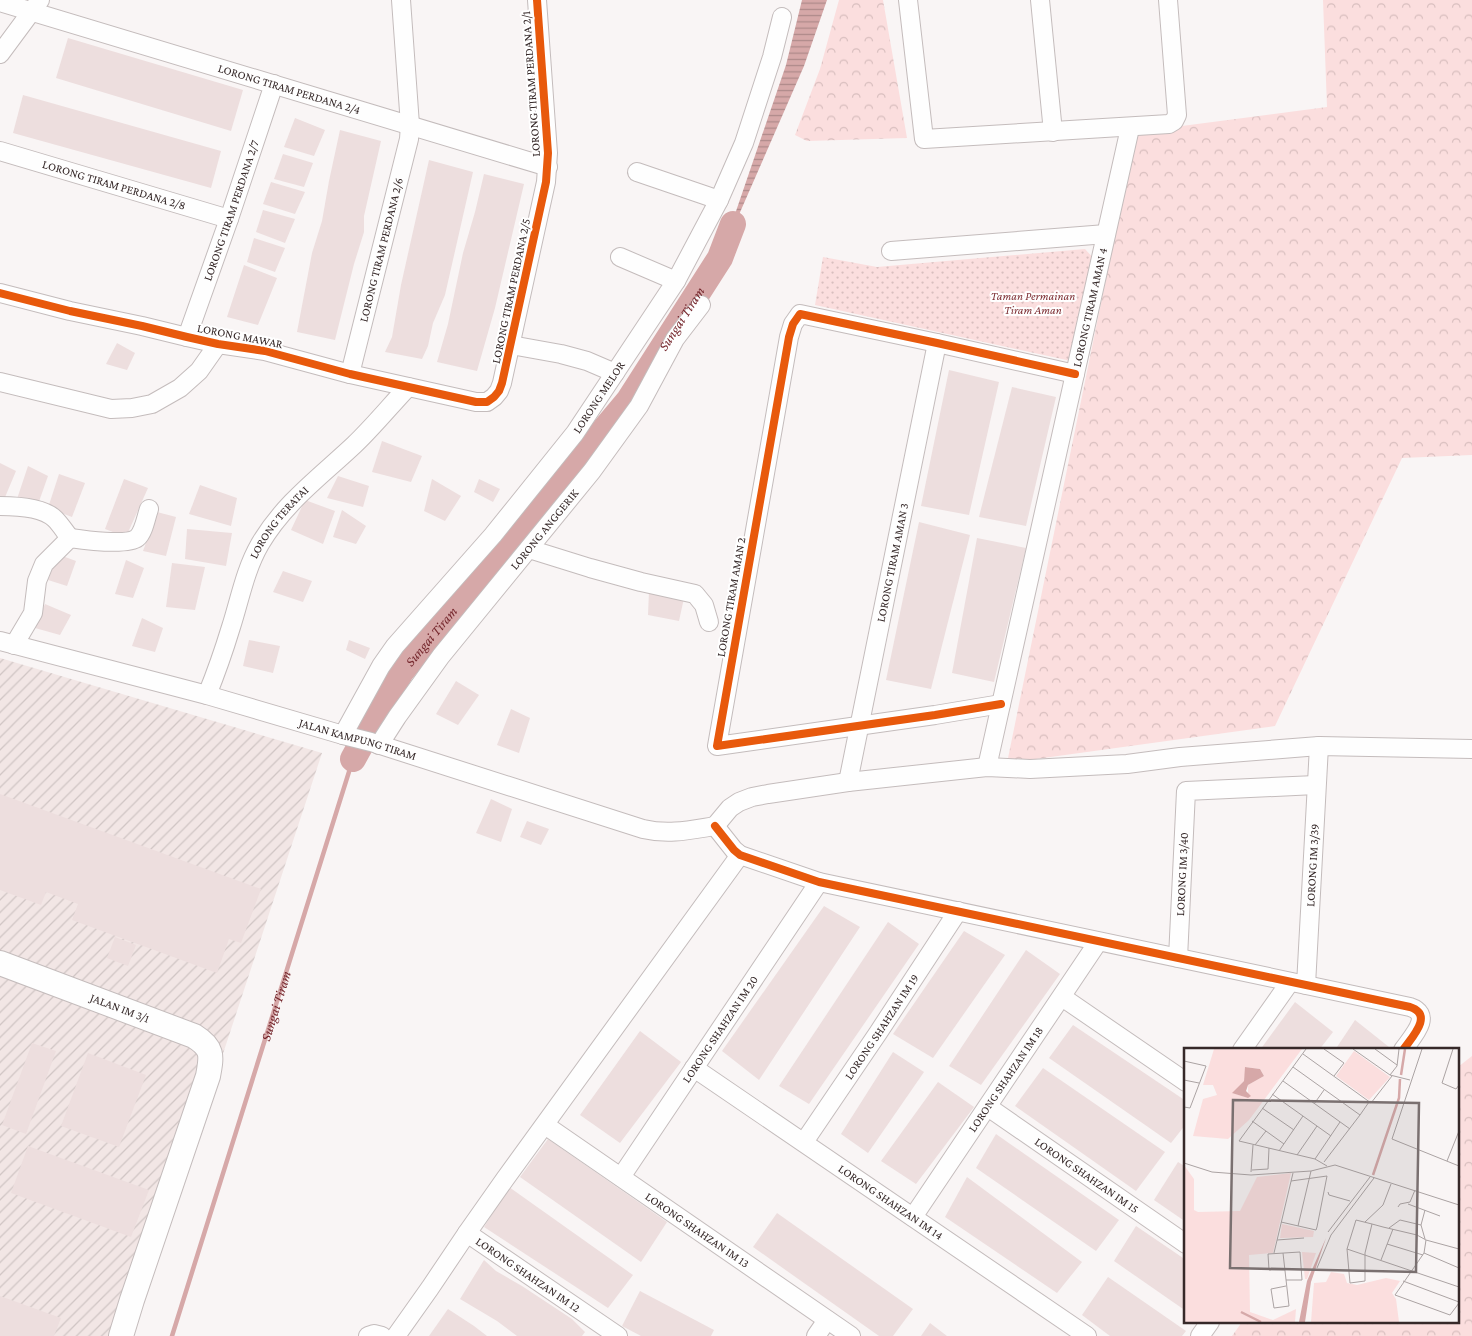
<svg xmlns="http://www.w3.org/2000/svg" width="1472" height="1336" viewBox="0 0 1472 1336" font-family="'Crimson Pro',serif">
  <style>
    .industrial { fill: url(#industrial-furrows) }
    .forest { fill: url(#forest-crowns) }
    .park { fill: url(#park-dots) }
    .water { fill: url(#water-rules) }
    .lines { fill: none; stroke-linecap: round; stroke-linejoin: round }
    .stream { stroke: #d6a8a8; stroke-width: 4.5 }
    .river { stroke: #d6a8a8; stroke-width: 26 }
    .building { fill: #eddede }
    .street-casing { stroke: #c4bcbc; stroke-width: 20 }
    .secondary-casing { stroke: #c4bcbc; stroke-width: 26 }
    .street { stroke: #fefefe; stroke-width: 18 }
    .secondary { stroke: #fefefe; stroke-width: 24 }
    .cycleway-casing { stroke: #fff; stroke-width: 11 }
    .cycleway { stroke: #e8590c; stroke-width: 8 }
    .labels { text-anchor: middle; stroke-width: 4; stroke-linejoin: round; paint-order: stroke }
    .street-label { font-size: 12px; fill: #362929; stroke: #fff }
    .park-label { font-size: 12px; font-style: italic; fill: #7d2e33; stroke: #fff }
    .water-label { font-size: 14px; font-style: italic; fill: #75272d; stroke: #fff }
    .inset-river { fill: none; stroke: #d6a8a8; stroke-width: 2.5 }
    .inset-road { fill: none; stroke: #aba3a3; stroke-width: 1 }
    .view { fill: #7a7070; fill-opacity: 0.15; stroke: #7a7070; stroke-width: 2.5 }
    .inset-edge { fill: none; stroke: #362929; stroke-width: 2.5 }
  </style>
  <defs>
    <pattern id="industrial-furrows" width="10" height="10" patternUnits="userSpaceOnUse" patternTransform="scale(1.25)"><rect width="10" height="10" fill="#f2e6e5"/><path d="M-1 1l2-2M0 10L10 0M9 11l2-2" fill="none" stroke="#d0c5c4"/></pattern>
    <pattern id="forest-crowns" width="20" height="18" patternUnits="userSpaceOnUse" patternTransform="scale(1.25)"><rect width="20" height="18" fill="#fbdede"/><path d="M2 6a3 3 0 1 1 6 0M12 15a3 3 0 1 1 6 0" fill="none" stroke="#d8bebe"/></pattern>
    <pattern id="park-dots" width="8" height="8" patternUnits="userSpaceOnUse" patternTransform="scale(1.25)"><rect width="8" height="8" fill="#fbdede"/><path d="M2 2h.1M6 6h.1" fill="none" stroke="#d8bebe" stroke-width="1.8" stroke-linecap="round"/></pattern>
    <pattern id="water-rules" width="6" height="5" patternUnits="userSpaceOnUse" patternTransform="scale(1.25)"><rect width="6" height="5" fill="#d6a8a8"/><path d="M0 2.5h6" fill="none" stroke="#ae8989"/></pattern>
  </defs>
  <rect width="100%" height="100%" fill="#f9f5f5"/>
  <!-- industrial -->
  <polygon class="industrial" points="0,658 322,753 130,1336 0,1336"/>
  <!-- forest -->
  <g class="forest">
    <polygon points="839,0 883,0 907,138 807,141 795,135 820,69"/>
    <polygon points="1323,0 1472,0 1472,455 1402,458 1275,726 1007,763 1136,132 1327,107"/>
    <polygon points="1472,1056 1472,1336 1232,1336 1242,1322 1458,1322 1458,1067"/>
  </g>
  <!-- park -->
  <polygon class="park" points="1085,249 1096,261 1071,361 815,305 823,257 877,267"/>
  <!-- water -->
  <polygon class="water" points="802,0 827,0 804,66 720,258 786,65"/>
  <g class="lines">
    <!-- stream -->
    <path class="stream" id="s1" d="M 172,1336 L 353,759"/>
    <!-- river -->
    <path class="river" id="s2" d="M 353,759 L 401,672 L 629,400 L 720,258 L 733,224"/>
  </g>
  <!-- building -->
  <g class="building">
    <polygon points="68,38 243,90 231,131 56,78"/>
    <polygon points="23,95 221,151 211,188 13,133"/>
    <polygon points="295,118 325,130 314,156 284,147"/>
    <polygon points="340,130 381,141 364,216 364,232 354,264 335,340 297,332 312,253 322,221 329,181"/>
    <polygon points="283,154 313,163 304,187 274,179"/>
    <polygon points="429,160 473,172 445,295 433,323 428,346 422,359 385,352 392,337 401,285"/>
    <polygon points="484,174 524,184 495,308 477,371 437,362 448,324 463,253 475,212"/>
    <polygon points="271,182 305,192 295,214 263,204"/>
    <polygon points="263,210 295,219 285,243 256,232"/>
    <polygon points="254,238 285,248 275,272 247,262"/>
    <polygon points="244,265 277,278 258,325 227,317"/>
    <polygon points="117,343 135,353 127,370 106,364"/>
    <polygon points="949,370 999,382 969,515 921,506"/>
    <polygon points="1012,387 1056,397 1026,526 979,517"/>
    <polygon points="382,441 422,456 411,482 372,472"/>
    <polygon points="0,463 16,471 3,502 0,502"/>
    <polygon points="28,466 48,476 36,510 16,502"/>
    <polygon points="59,474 85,483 72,517 48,508"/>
    <polygon points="338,476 369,486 363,507 327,498"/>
    <polygon points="124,479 148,488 126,537 105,529"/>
    <polygon points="432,479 461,496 445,521 424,511"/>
    <polygon points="479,479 500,489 493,502 474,492"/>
    <polygon points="200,485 237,498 231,526 189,514"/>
    <polygon points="305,500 335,511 323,544 291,530"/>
    <polygon points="342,510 366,526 356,544 333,537"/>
    <polygon points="157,512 176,517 166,556 143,551"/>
    <polygon points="919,522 970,535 931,689 886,680"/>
    <polygon points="187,529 232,533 226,566 185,559"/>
    <polygon points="977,538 1026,548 994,682 952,673"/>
    <polygon points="57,554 76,561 67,586 48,580"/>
    <polygon points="126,560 144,568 133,598 115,594"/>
    <polygon points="172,563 205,567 195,610 166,607"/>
    <polygon points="283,571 312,581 303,602 273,592"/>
    <polygon points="649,591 684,598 679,621 648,615"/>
    <polygon points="45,604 71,615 60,635 35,628"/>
    <polygon points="142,618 163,628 155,652 132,646"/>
    <polygon points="249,640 280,646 273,673 243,666"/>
    <polygon points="349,640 370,648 365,659 346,650"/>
    <polygon points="456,681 479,695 458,725 436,714"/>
    <polygon points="511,709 530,718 519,753 497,745"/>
    <polygon points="0,794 261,889 241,943 229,939 217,973 72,920 78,904 46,892 41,905 0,890"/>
    <polygon points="491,799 512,809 501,842 476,833"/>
    <polygon points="527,821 549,829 541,845 520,837"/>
    <polygon points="824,906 860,927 759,1080 722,1051"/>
    <polygon points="888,922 919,944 809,1104 779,1086"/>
    <polygon points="964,931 1005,955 933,1058 893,1034"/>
    <polygon points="115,937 136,945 128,966 107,958"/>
    <polygon points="1026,950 1060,974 981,1085 949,1066"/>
    <polygon points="1295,1002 1333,1032 1319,1050 1260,1050"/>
    <polygon points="1355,1020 1389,1047 1387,1050 1335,1050"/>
    <polygon points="1073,1025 1186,1101 1186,1124 1171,1143 1049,1058"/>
    <polygon points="640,1031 681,1062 620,1143 580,1115"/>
    <polygon points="32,1043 56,1051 26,1134 2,1125"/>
    <polygon points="893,1052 924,1072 868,1153 841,1134"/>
    <polygon points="88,1053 146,1075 119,1147 61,1126"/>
    <polygon points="1043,1068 1165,1152 1136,1191 1015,1106"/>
    <polygon points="938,1082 974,1107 916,1184 881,1161"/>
    <polygon points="996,1134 1119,1220 1096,1251 976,1168"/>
    <polygon points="548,1139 667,1222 641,1262 520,1177"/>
    <polygon points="28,1146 149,1190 131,1237 11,1193"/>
    <polygon points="1178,1162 1186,1167 1186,1222 1154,1200"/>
    <polygon points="967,1177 1082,1262 1057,1293 945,1217"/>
    <polygon points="509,1187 633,1275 608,1308 484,1227"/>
    <polygon points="777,1213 913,1309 893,1336 879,1336 753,1247"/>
    <polygon points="1136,1226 1186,1260 1186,1311 1114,1261"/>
    <polygon points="484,1260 496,1271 522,1286 572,1319 585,1332 582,1336 517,1336 497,1321 460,1299"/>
    <polygon points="1108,1277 1186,1331 1182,1336 1110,1336 1082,1315"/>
    <polygon points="640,1291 714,1330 711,1336 641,1336 622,1326"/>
    <polygon points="0,1296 61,1318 54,1336 0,1336"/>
    <polygon points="448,1309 474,1326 487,1336 429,1336"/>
    <polygon points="930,1323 947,1336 921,1336"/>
  </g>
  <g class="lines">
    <defs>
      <g id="street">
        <polyline points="908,0 924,139 1169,124 1174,121 1177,115 1168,0"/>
        <polyline points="1040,0 1053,132"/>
        <path id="s3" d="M 0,2 L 548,167"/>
        <polyline points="0,54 40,0"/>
        <path id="s4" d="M 0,151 L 229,219"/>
        <polyline points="637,172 719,200"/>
        <polyline points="891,251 1106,234"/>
        <polyline points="620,257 676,281"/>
        <polyline points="0,293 70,311 142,326 187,337 218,344 265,351 350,374 476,402 487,402 494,397 499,391 502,383 546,182 548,153 537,0"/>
        <path id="s5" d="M 187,337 L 229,219 L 274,84"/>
        <polyline points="511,345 561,354 587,361 615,373"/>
        <path id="s6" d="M 350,374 L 409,139 L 410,125 L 401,0"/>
        <polyline points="0,382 111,409 132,408 152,404 180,388 199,371 218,344"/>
        <path d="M 0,506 C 16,506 43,507 55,519 C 61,525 65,532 70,538"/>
        <polyline points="529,549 590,568 641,582 695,594 704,605 709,622"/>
        <path id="s7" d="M 0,641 L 207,695 L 343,735 L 371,742 L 643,829 C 669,835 690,830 715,826"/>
        <path d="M 14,645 L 33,613 L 37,581 L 44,564 L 70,538 C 84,540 127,546 137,538 C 144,532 146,517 149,509"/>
        <path id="s8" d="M 207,695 C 216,673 224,650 231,627 C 240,599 245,570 260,544 C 284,503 320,477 354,445 C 373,427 390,406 408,387"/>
        <polyline points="1001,704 935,715 717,746 789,337 793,324 800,314 937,343 1075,374"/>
        <path id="s9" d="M 343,735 L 381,666 L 395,646 L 493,535 L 575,433 L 676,281 L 719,200 L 744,143 L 772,57 L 782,17"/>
        <path id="s10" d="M 379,745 L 397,717 L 441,656 L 592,471 L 639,406 L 675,339 L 701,305"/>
        <path id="s11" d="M 987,767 L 1130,128"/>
        <path id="s12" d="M 848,782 L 937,343"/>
        <path d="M 715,826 L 734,850 L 740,855 L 819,882 L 1410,1007 C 1434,1015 1412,1037 1403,1050"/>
        <polyline points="715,826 730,808 739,802 752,797 768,794 848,782 987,767 1030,769 1127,764 1180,757 1319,746 1472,749"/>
        <path id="s13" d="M 1178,958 L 1186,791 L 1316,785"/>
        <path id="s14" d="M 1306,985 L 1319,746"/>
        <polyline points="1062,997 1186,1082"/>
        <polyline points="1242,1050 1290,982"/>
        <path id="s15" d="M 694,1068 L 1087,1336"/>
        <path id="s16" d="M 988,1107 L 1186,1244"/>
        <path id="s17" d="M 545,1125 L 851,1336"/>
        <path id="s18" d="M 804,1142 L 878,1033 L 958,911"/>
        <path id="s19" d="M 621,1177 L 819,882"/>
        <path id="s20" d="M 913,1217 L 1098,942"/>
        <polyline points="467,1233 505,1179 740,855"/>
        <polyline points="368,1336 374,1334 382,1336"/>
        <path id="s21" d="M 396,1336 L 430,1288 L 467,1233 L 618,1336"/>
        <polyline points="816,1336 827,1320"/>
        <polyline points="1200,1336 1210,1322"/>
      </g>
      <g id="secondary">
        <path id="s22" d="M 0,963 L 194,1036 C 213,1048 212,1055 208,1076 L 132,1300 L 121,1336"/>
      </g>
    </defs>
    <!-- street casing -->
    <use href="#street" class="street-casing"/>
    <!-- secondary casing -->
    <use href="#secondary" class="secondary-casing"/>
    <!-- street -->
    <use href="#street" class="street"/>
    <!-- secondary -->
    <use href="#secondary" class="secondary"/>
    <defs>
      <g id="cycleway">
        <polyline points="0,293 70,311 142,326 187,337 218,344 265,351 350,374 476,402 487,402 494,397 499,391 502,383 546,182 548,153 537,0"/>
        <polyline points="1001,704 935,715 717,746 789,337 793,324 800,314 937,343 1075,374"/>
        <path d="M 715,826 L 734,850 L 740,855 L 819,882 L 1410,1007 C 1434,1015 1412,1037 1403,1050"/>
      </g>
    </defs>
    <!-- cycleway casing -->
    <use href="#cycleway" class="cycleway-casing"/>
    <!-- cycleway -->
    <use href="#cycleway" class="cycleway"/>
  </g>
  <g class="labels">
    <!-- street labels -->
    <g class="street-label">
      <text transform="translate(531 84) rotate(-94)" y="4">LORONG TIRAM PERDANA 2/1</text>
      <text dy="4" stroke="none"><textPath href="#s3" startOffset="302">LORONG TIRAM PERDANA 2/4</textPath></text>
      <text dy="4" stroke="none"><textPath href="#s4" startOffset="119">LORONG TIRAM PERDANA 2/8</textPath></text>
      <text dy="4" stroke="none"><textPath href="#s5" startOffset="134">LORONG TIRAM PERDANA 2/7</textPath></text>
      <text dy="4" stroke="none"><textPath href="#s6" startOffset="128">LORONG TIRAM PERDANA 2/6</textPath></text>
      <text transform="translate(511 291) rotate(-78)" y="4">LORONG TIRAM PERDANA 2/5</text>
      <text dy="4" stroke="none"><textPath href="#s11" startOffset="471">LORONG TIRAM AMAN 4</textPath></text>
      <text transform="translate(240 336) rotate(11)" y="4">LORONG MAWAR</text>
      <text dy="4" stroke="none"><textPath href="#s9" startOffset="425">LORONG MELOR</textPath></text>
      <text dy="4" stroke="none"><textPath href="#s8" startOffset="189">LORONG TERATAI</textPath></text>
      <text dy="4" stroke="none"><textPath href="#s10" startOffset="272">LORONG ANGGERIK</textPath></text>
      <text dy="4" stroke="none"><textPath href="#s12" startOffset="224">LORONG TIRAM AMAN 3</textPath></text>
      <text transform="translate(731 597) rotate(-80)" y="4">LORONG TIRAM AMAN 2</text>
      <text dy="4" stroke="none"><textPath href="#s7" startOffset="371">JALAN KAMPUNG TIRAM</textPath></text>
      <text dy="4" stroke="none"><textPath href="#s14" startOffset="120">LORONG IM 3/39</textPath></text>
      <text dy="4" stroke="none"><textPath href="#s13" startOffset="84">LORONG IM 3/40</textPath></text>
      <text dy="4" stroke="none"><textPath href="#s22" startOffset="128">JALAN IM 3/1</textPath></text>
      <text dy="4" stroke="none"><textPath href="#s18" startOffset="139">LORONG SHAHZAN IM 19</textPath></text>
      <text dy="4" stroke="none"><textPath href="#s19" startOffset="178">LORONG SHAHZAN IM 20</textPath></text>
      <text dy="4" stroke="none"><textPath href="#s20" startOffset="166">LORONG SHAHZAN IM 18</textPath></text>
      <text dy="4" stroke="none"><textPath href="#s16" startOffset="120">LORONG SHAHZAN IM 15</textPath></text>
      <text dy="4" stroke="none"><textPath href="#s15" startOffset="238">LORONG SHAHZAN IM 14</textPath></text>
      <text dy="4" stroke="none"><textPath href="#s17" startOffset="185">LORONG SHAHZAN IM 13</textPath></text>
      <text dy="4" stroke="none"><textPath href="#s21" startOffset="199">LORONG SHAHZAN IM 12</textPath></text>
    </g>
    <!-- park labels -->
    <g class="park-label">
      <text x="1033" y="300">Taman Permainan<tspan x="1033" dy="14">Tiram Aman</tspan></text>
    </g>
    <!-- water labels -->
    <g class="water-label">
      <text dy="5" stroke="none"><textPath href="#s2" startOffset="551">Sungai Tiram</textPath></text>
      <text dy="5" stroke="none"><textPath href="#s2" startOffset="146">Sungai Tiram</textPath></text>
      <text dy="5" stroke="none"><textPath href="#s1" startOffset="346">Sungai Tiram</textPath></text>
    </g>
  </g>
  <!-- overview -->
  <g transform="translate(1184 1048)">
    <rect width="275" height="275" fill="#f9f5f5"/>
    <path d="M 30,1 L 118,1 L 65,72 L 44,91 L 9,88 L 19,51 L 33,47 L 29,37 L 19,37 ZM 62,19 L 76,21 L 80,28 L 64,37 L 64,50 L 49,45 L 60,33 ZM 0,117 L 10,131 L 10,162 L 14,164 L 56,163 L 73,129 L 107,125 L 89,205 L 65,207 L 66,264 L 89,272 L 112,261 L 111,274 L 0,274 ZM 118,204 L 132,205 L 123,231 L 121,231 ZM 147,224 L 160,226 L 163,235 L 173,237 L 202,230 L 216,233 L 208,245 L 212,251 L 215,274 L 127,274 L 130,235 L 142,234 Z" fill="#fbdede" fill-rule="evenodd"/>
    <path d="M 170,3 L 206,29 L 185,52 L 152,28 ZM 98,176 L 130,183 L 129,189 L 96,190 Z" fill="#fbdede"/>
    <path d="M 61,19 L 76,21 L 80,28 L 64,37 L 62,43 L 67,48 L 64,50 L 48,45 L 60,33 ZM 142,190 L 127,234 L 121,274 L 115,274 L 123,233 Z" fill="#d6a8a8"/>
    <path class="inset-river" d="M 217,27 L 221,1M 189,127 L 215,50 L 216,31M 57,264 L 77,274"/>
    <path class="inset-road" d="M 122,1 L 55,93 L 131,111 L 143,118M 140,1 L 160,15 L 150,28M 169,1 L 206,27 L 226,32M 191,1 L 213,17M 238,1 L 208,91 L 275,118M 269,1 L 258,35 L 272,41 L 275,37M 119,6 L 187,55 L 208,28M 0,13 L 22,18 L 6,60 L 0,59M 109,19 L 176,67 L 185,54M 206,27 L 213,18 L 215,1M 0,32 L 15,35M 99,33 L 166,81M 88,46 L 147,88M 130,56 L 140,42M 78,60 L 110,82M 68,73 L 100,96M 71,97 L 82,83M 95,103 L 119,68M 113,107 L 133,78M 131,111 L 156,74M 263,113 L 275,83M 140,114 L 176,67M 0,115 L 28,124 L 67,127 L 127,123 L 151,117 L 275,157M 68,122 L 84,121 L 85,100M 67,124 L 69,97M 144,144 L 145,147 L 166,153M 224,156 L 256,168M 214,159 L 216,156 L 226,154 L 231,142M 97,174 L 132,182 L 133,179 L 143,128 L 107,133M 181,174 L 199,157 L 207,136M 188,176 L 181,205 L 181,233 L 166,235 L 163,201 L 172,172 L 188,176 L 199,179 L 233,187 L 242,192 L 240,205 L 211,247 L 266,267 L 275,255M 114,178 L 127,123M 205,180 L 216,172 L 237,177M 144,184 L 186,129M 241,191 L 237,177 L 241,162M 93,192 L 120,190M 242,192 L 275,201M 203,196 L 239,207M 163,201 L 275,239M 90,205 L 109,125M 99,205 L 105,258 L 90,260 L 87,241 L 102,238M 240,205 L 275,220M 197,212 L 209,181M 133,220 L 147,187 L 190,130M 101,222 L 85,222 L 84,206 L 116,204 L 118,232 L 102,232M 219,233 L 275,254"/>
    <path class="view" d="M 49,52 L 235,55 L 232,224 L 46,220 Z"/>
    <rect width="275" height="275" class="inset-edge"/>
  </g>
</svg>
